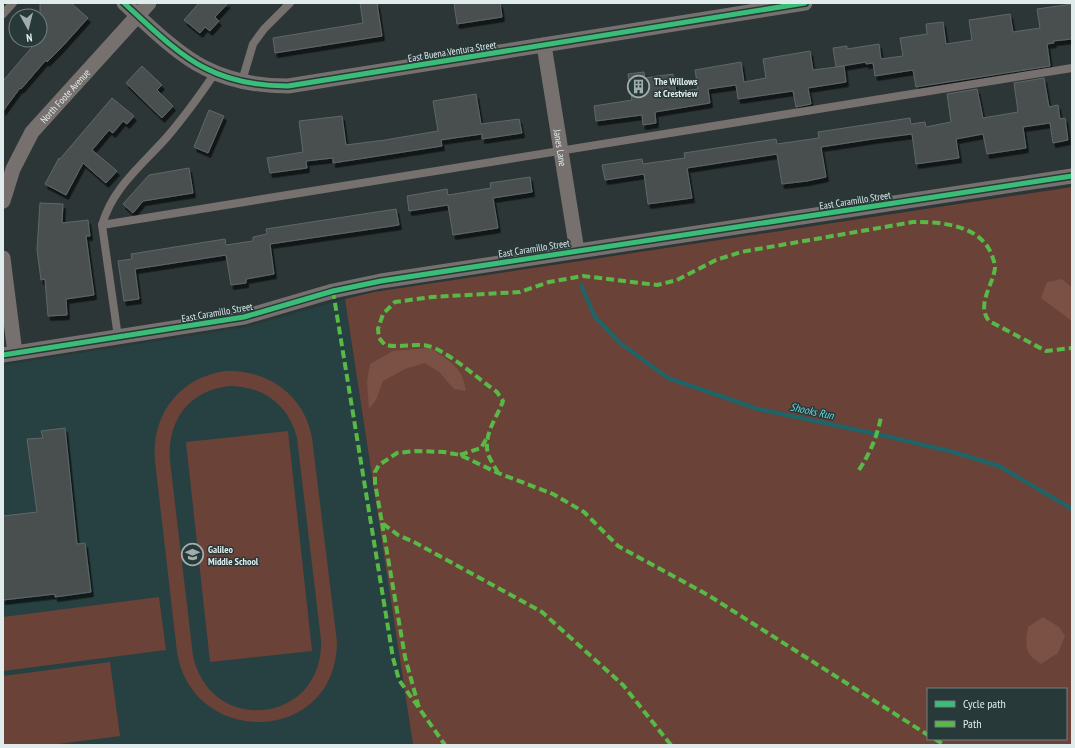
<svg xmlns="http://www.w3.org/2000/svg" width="1075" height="748" viewBox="0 0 1075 748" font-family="'PT Sans Narrow',sans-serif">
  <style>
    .built { fill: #274041 }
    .green { fill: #6b4238; fill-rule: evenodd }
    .forest { fill: #7b5045 }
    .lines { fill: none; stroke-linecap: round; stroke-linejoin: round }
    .stream { stroke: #1e656a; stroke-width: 4 }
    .building { fill: #485050; stroke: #5f6768; filter: url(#shadow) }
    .service { stroke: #76706e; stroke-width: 8 }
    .minor { stroke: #76706e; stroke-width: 15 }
    .quiet { stroke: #58b947; stroke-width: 4; stroke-dasharray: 8 4; stroke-linecap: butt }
    .cycleway-casing { stroke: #28393a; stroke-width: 8 }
    .cycleway { stroke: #3abd76; stroke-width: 5 }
    .labels { text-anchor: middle; stroke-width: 3; stroke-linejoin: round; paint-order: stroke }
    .street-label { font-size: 10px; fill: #e0ebeb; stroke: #28393a }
    .poi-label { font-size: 10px; font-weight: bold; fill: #e0ebeb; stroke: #28393a; text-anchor: start }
    .water-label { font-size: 11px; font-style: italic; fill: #69d9df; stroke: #28393a }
  </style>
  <defs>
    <filter id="shadow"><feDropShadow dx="2.5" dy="4.5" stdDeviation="0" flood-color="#0009"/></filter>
  </defs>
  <rect width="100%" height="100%" fill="#2c3636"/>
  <!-- built -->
  <polygon class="built" points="345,299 413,745 3,745 3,365 246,327"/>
  <!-- green -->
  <g class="green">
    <path d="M 1072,187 L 1072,745 L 413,745 L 345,299 L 374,292 ZM 928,689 L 1066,689 L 1066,739 L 928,739 Z"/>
    <path d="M 225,371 C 267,369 305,395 312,438 L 337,642 C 336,746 192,748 177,652 L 155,461 C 151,415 179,378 225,371 ZM 229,386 C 263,386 289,405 297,438 L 321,640 C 324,724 211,737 193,656 L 170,461 C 167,421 188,391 229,386 Z"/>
    <polygon points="288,431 312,651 210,662 186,442"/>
    <polygon points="159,597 166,650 3,671 3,617"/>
    <polygon points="110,662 120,736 50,745 3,745 3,676"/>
  </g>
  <!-- forest -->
  <g class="forest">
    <polygon points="1062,279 1072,288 1072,321 1041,298 1047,282"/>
    <path d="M 430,348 C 450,361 463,367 466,391 L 454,389 L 439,372 L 425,363 L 405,369 L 383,381 L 376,400 L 369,409 L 367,381 L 370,364 L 393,351 Z"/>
    <path d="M 1043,617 L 1059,627 L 1065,636 L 1058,653 L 1041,664 C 1024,653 1025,646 1028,627 Z"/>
  </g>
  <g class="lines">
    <!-- stream -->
    <polyline class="stream" points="581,285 595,317 620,343 668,378 758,409 886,436 953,452 999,466 1072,509"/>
  </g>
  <!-- building -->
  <g class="building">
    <polygon points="40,3 71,3 88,18 61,48 47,62 46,60 21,89 20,88 3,111 3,81 32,47 26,40 40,40"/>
    <polygon points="199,3 228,3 215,17 219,21 210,31 205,27 200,33 184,20"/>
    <polygon points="360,3 377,3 382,36 275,53 273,38 363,23"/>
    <polygon points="454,3 500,3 502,17 457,24"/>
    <polygon points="1072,4 1072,39 1053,41 1054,43 1047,44 1050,66 916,87 913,70 875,76 873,63 866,64 866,62 836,67 833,48 847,46 847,49 879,44 881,59 903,56 900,38 927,34 926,24 943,22 946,44 972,40 969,20 1010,14 1013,32 1040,28 1037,9"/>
    <polygon points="810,51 813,70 844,66 846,82 808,88 811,104 796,107 793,91 738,99 736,85 708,89 710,103 655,112 656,123 643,125 642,115 596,121 594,106 632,100 628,74 644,72 645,78 673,74 676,92 698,89 695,70 741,62 744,82 766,78 763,59"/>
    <polygon points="142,66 162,85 157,90 173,106 162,118 126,83"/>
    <polygon points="1044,78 1049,107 1058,105 1060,119 1065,118 1068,140 1053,143 1050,123 1023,127 1026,148 987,154 983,134 956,139 959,158 916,164 912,134 873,139 821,147 826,177 807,181 782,184 777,154 687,168 692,198 648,204 644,174 605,180 602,165 642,159 643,164 685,158 684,153 776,139 777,144 819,138 818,132 910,118 911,124 925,122 926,127 951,122 947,94 977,89 983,118 1018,112 1014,83"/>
    <polygon points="476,94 481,124 519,119 522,133 482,139 482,134 454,138 441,140 442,146 333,163 333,158 306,161 307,168 270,173 267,158 303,152 299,121 342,116 346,145 385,140 438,131 433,101"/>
    <polygon points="112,98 134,116 127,124 123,121 113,133 109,130 92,150 117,171 106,183 83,163 66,195 45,184 59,158 60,159"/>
    <polygon points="209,110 224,116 208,153 194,147"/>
    <polygon points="189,168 193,193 143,201 133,213 123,204 149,175"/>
    <polygon points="530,177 532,192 493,198 498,228 453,235 448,205 409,211 407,196 447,189 448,195 491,188 490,183"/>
    <polygon points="40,203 63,204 62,223 88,220 90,236 86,236 94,295 66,299 67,315 48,316 45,279 41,280 37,250"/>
    <polygon points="396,209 399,225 270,244 274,274 246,279 246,283 231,285 226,255 135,269 139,299 124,301 118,261 132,259 131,254 225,239 226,245 253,241 253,237 267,234 266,229"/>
    <polygon points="65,428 77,544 85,543 91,592 55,597 55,594 3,600 3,516 37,512 27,439 43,438 41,431"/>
  </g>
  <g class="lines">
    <!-- service -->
    <g class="service">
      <polyline points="3,14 13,3"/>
      <polyline points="242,81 253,44 264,29 290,3"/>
      <polyline points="102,225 1072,68"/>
      <path d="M 118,337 L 102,225 C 112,188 143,164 167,137 C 185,116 200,95 215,73"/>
    </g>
    <!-- minor -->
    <g class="minor">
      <path d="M 124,3 C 147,24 178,55 205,68 C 230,81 260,86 288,86 L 805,3"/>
      <path id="s1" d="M 544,45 L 577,251"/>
      <path id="s2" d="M 3,201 L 13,169 L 32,132 L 149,3"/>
      <polyline points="3,258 15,353"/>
      <polyline points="3,355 244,317 333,291 381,281 1072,176"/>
    </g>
    <!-- quiet -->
    <g class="quiet">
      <polyline points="333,291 393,658 399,680 419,708"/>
      <polyline points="460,455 481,448 488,436"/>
      <path d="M 859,470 C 870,453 877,437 881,417"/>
      <path d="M 498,473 C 495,467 490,460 488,454 C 483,434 497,418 503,401 L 497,392 C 481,381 445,349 428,346 C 414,343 399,348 385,345 L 379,338 L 378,329 L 383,314 L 395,302 L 432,297 L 520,292 L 549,282 L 583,276 L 657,285 L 677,280 L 716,260 L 741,252 L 913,222 C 940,222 978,224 991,253 C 993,258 995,263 995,268 C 993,285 976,305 989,321 L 1046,351 L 1072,348"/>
      <polyline points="382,523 405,657 419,708 445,745"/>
      <polyline points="935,739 944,745"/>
      <polyline points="671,745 623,685 542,612 414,542 398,535 382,523 375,483 375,472 379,465 397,453 416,451 444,452 460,455 498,473 553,494 584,512 618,546 708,595 928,735"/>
    </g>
    <defs>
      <g id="cycleway">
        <path d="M 124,3 C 147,24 178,55 205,68 C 230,81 260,86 288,86 L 805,3"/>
        <polyline points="3,355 244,317 333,291 381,281 1072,176"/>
      </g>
    </defs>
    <!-- cycleway casing -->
    <use href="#cycleway" class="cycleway-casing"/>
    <!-- cycleway -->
    <use href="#cycleway" class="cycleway"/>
  </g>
  <!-- icons -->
  <defs>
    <symbol id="building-ring" viewBox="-11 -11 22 22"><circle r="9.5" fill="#28393a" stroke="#a1acac" stroke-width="1.5"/><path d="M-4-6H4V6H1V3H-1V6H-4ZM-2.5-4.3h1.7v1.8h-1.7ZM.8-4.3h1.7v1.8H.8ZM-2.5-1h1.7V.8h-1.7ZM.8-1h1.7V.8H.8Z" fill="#a1acac"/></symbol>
    <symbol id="school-ring" viewBox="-11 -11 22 22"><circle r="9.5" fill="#28393a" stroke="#a1acac" stroke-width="1.5"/><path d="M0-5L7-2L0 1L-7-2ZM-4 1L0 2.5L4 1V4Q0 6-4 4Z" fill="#a1acac"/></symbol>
  </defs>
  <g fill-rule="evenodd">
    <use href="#building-ring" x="626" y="74" width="25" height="25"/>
    <use href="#school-ring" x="180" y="542" width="25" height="25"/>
  </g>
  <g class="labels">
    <!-- street labels -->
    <g class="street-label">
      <text transform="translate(452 51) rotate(-9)" y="4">East Buena Ventura Street</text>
      <text dy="4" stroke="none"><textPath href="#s2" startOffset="124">North Foote Avenue</textPath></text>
      <text dy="4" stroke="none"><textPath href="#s1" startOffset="104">Janes Lane</textPath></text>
      <text transform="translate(855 200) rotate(-9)" y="4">East Caramillo Street</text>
      <text transform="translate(534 248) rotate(-9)" y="4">East Caramillo Street</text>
      <text transform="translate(217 312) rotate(-10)" y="4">East Caramillo Street</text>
    </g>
    <!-- poi labels -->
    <g class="poi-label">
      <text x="654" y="85">The Willows<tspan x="654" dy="12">at Crestview</tspan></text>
      <text x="208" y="553">Galileo<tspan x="208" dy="12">Middle School</tspan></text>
    </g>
    <!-- water labels -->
    <g class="water-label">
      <text transform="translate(812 411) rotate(12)" y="4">Shooks Run</text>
    </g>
  </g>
  <!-- border -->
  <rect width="1075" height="748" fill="none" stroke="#e0ebeb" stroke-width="8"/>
  <!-- legend -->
  <rect x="927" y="688" width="140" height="52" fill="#28393a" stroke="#728081"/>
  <rect x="935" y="701" width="20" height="6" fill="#3abd76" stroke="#728081"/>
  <text x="963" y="708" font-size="12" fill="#e0ebeb">Cycle path</text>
  <rect x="935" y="721" width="20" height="6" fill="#58b947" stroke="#728081"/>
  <text x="963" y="728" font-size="12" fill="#e0ebeb">Path</text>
  <!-- north arrow -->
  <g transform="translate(28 28) rotate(173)"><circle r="19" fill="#28393a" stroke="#728081"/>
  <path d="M0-3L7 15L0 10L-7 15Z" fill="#a1acac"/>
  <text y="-6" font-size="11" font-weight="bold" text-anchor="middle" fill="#e0ebeb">N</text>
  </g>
</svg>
